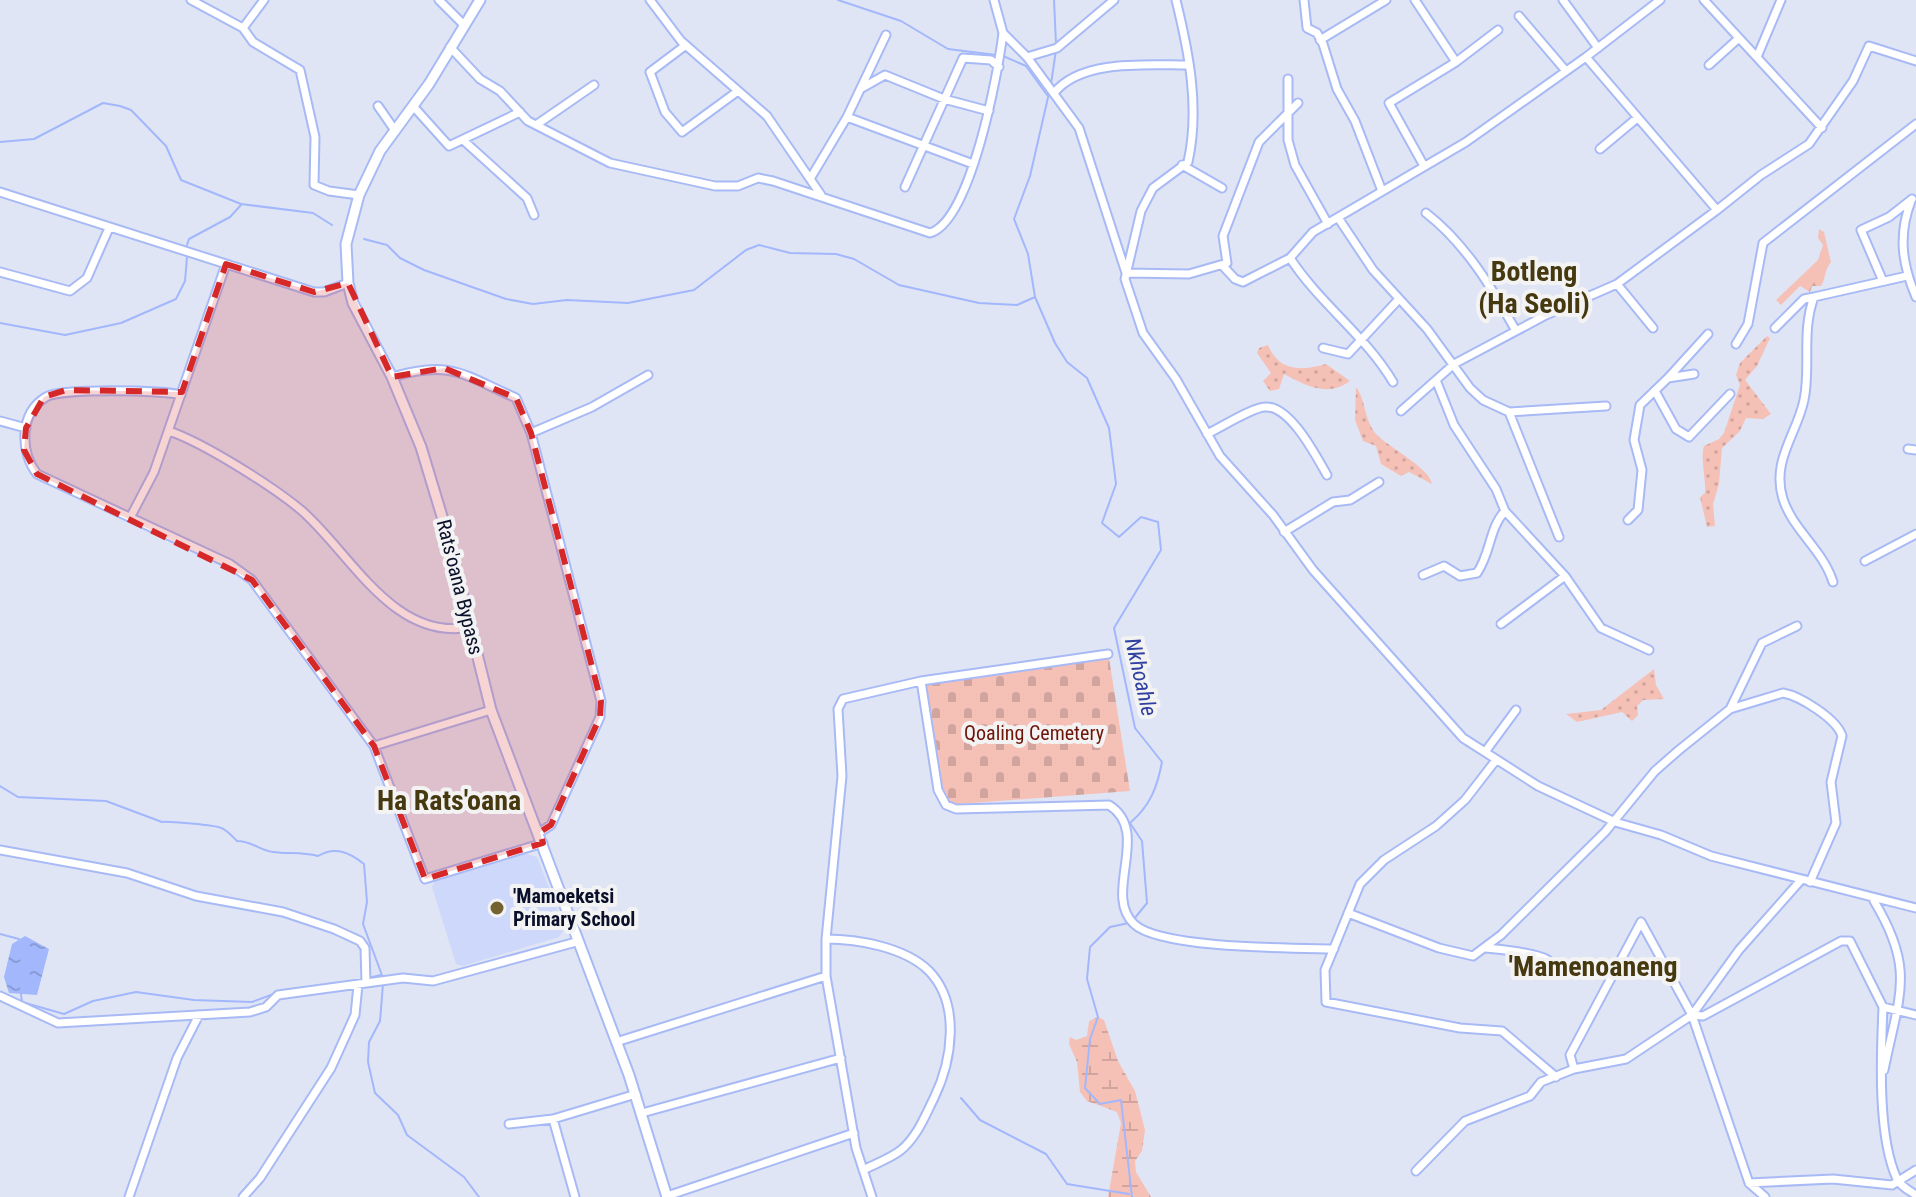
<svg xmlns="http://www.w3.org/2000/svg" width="1916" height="1197" font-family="'Roboto Condensed',sans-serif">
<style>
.built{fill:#cdd8fa}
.grass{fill:url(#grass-dots)}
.forest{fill:url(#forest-firs)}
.wetland{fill:url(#wetland-marsh)}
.cemetery{fill:url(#cemetery-stones)}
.water{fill:url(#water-ripples)}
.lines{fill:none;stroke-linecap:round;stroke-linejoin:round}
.stream{stroke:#a2b7fc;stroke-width:2}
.minor-casing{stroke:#a8baf5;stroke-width:11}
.tertiary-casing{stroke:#a8baf5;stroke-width:13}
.minor{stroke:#fff;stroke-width:7}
.tertiary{stroke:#fff;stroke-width:9}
.marked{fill:#d62828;fill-opacity:0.2;stroke:#d62828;stroke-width:6;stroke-dasharray:16 10;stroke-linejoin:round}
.poi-dot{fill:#746331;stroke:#f3f3f3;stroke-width:3}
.labels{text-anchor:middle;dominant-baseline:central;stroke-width:8;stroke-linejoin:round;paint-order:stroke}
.street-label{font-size:20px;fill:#0a102a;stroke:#f3f3f3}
.park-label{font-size:20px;fill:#6e1408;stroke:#f3f3f3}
.poi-label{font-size:20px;font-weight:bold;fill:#0a102a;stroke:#f3f3f3;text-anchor:start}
.water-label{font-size:22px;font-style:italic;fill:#3040a1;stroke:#f3f3f3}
.district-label{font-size:28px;font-weight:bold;fill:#463910;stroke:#f3f3f3}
</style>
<defs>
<pattern id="grass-dots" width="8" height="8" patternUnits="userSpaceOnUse" patternTransform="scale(2)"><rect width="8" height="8" fill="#f5c1b7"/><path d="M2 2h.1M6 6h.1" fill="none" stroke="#d1a59e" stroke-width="1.8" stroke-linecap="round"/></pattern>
<pattern id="forest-firs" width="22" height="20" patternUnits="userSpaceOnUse" patternTransform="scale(2)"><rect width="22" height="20" fill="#f5c1b7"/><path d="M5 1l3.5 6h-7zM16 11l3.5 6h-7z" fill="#d1a59e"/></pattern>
<pattern id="wetland-marsh" width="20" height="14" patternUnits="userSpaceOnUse" patternTransform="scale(2)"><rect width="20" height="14" fill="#f5c1b7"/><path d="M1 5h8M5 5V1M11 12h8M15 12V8" fill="none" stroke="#d1a59e"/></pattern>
<pattern id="cemetery-stones" width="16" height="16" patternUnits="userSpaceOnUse" patternTransform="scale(2)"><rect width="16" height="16" fill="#f5c1b7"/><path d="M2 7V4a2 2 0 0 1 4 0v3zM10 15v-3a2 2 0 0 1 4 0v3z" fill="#d1a59e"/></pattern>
<pattern id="water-ripples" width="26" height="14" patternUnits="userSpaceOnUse" patternTransform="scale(2)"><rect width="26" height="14" fill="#a2b7fc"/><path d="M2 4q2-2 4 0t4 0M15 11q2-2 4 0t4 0" fill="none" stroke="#8a9cd8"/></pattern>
</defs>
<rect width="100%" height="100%" fill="#e0e5f5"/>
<path class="built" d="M526 854 537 857 565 928 559 937 463 966 456 964 432 887 435 881Z"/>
<path class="grass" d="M1767 336 1770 338 1757 366 1745 380 1771 414 1763 419 1746 418 1740 431 1722 448 1719 484 1713 504 1715 526 1707 527 1700 497 1705 493C1706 478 1700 457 1704 446L1719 439 1724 433 1740 385 1736 375 1740 363Z
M1268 345C1279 372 1301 371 1326 364L1350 381C1327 398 1305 385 1284 374L1279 389 1270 391 1263 381 1271 373 1257 353 1259 348Z
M1356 387C1366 400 1364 420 1376 434 1388 447 1430 468 1432 484L1409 472 1401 476 1381 464 1376 446 1363 441 1355 420Z
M1654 669 1656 685 1664 699 1643 700 1637 706 1638 715 1632 721 1622 712 1577 722 1566 714 1601 710Z"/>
<path class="forest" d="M1819 229 1824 232 1831 262C1824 271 1826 278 1821 286H1812L1810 292 1800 286 1781 305 1776 300 1818 260 1823 245 1818 238Z"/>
<path class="wetland" d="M1098 1017 1104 1020 1118 1061 1135 1091 1145 1130 1142 1151 1135 1161 1136 1172 1151 1197H1108L1121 1123 1117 1112 1087 1101 1080 1092 1077 1062 1069 1044 1070 1037 1076 1040 1087 1036 1089 1021Z"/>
<path class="cemetery" d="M1109 658 1130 791 946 805 938 790 921 681Z"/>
<path class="water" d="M25 936 49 949 37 995 9 993 4 977 12 944Z"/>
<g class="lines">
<path class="stream" d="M838 0 901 21 948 49 996 55
M1054 0 1056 44
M1003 56 1026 66 1047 95
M1051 84 1056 50
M1049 93 1030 176 1014 219 1028 254 1035 297 1055 343 1067 362 1087 378 1109 428 1116 484 1102 523 1119 537 1141 517 1158 522 1161 550 1114 628 1135 728 1162 762C1157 788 1150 806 1130 823L1142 841 1147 903 1134 919
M0 142 34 139 103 103 120 106 131 110 166 146 181 180 241 204 313 213 332 225
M364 239 387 245 400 258 424 270 506 299 533 304 567 300 628 303 694 290 746 250 759 245 790 253 836 254 854 259 899 285 979 303 1017 305 1035 297
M187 245 189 239 230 217 241 205
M0 323 65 335 121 323 176 299 185 281 187 257
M0 786 18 797 106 801 162 822C166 821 216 825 221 828 226 829 233 837 237 841 252 841 259 850 273 852 288 854 302 852 318 856 335 846 349 852 364 864L367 902 363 924 383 978
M1129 923 1110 927 1090 947 1087 979 1098 1017 1090 1039 1085 1088 1100 1104 1121 1100 1132 1197
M0 934 19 939
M368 978 381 975
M383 984 380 1021 369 1042 368 1062 375 1093 398 1115 407 1135 464 1177 479 1197
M21 994 22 1002 64 1014 93 1001 136 992 194 1000 252 1002 284 990 331 984
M961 1098 980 1120 1046 1154 1067 1184 1129 1194"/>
<defs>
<path id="minor" d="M191 0 243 28 253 42 300 70 315 137 314 185 329 191 359 195
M439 0 464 25
M650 0 681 41 767 116 821 195
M994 0 1003 33 1027 57 1079 128 1126 273 1189 274 1227 263 1223 236 1259 142 1298 103
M1176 0C1189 53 1200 108 1188 162L1153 188 1141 211 1125 279 1143 333 1176 379 1220 456 1273 515 1313 570 1463 738 1538 786 1615 822 1661 835 1711 856 1916 908
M1304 0 1307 28 1317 33 1323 44 1337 89 1355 121 1382 191
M1415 0 1456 62 1389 103 1424 166
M1563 0 1598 48
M1660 0 1586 57 1717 210 1761 175 1809 144 1853 81 1869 46 1916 61
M1704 0 1822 128
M1519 16 1566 71
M243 28 264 0
M1320 40 1386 0
M686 45 650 72 665 112 682 132 738 91
M450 47 480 79 500 91 528 121 610 163 715 186H738L758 178 773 181 930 233C971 221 998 73 1003 33
M1027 57 1057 48 1114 0
M1757 57 1781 0
M1456 62 1498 30
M1709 65 1739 38
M1288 79V140L1295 165 1328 224
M862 88 885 75 944 99 989 111
M1054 93C1081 59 1147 65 1188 65
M378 106 394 129
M413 106 449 146 520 112
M847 117 886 35
M536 125 594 85
M463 140 527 198 534 215
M1600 149 1636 119
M1182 165 1222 188
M810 179 847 117 973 164
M905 187 963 58 991 60 999 67
M0 192 314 292H324L348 283
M1911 201C1898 235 1902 264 1916 297
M1426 213C1466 244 1492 288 1516 331
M1339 219 1373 270 1427 329 1470 388 1483 400 1509 412 1559 537
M1222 265 1235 279 1243 282 1290 258
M0 272 70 291 87 278 109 228
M1882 279 1861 230 1889 217 1912 199
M1617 284 1653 328
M1775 328 1804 299 1814 297
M1736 344 1748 324 1763 243 1916 124
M1323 348 1348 354 1399 299
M392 377C451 360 462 374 516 398L531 433 601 701 600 717 551 825 540 832
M1668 378 1708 334
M1436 380 1454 425 1496 489 1505 511 1565 576 1601 628 1649 650
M1393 382C1365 335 1320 304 1290 258L1313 232 1466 142 1586 57
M1655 391 1676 429 1689 437 1730 394
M181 395C165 390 59 388 46 397 19 413 20 452 37 474L230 564 252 580 374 746 425 879 543 843
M1401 411 1454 364 1546 315 1617 284 1717 210
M1509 412 1606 406
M0 421 26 428
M169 431C204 443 272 486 301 510 350 552 393 642 470 627
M531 433 592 407 648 375
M1207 434C1220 428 1253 407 1265 407 1290 405 1316 456 1327 475
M1908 449 1916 450
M131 516 154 472 226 264
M1628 520 1638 510 1642 470 1634 440 1640 405 1668 378 1694 374
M1284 532 1333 502 1350 500 1379 482
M1865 561 1916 534
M1423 575 1444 566 1460 576 1477 573C1491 553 1489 528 1505 511
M1833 582C1823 550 1793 530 1783 499 1771 461 1797 434 1804 400 1811 368 1801 332 1814 297L1907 276
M1501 624 1565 576
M921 681 938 790 946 805 956 809 1109 805C1152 832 1102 894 1134 924 1160 949 1295 948 1334 949
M1731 707 1762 643 1797 626
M374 746 491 710
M1485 752 1516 710
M1496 760 1465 800 1436 826 1384 860 1360 884 1325 970 1326 1002 1460 1028 1502 1031 1556 1077
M0 850 127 873 196 896 283 912 334 929 360 941 365 948 366 983
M1874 901C1916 970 1899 995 1884 1070
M1348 913 1439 948 1473 956 1501 935 1605 832 1655 771 1679 750 1730 709 1783 693C1800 696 1837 719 1842 736L1831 782 1836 823 1810 882
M1641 922 1692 1015 1749 1183 1765 1197
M826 939C857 939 905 947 929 971 961 1004 952 1061 934 1098 925 1116 917 1137 901 1150 891 1158 875 1164 863 1170
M1485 948C1500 949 1536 953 1548 960
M0 996 58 1023 250 1012 266 1007 278 995 403 978 433 981 576 942
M1883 1007C1881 1054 1877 1136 1897 1179 1900 1186 1910 1191 1916 1195
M1692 1015 1703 1016 1841 941H1850L1883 1007 1916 1015
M616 1042 826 976
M1574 1069 1570 1055 1641 922
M642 1113 841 1058
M553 1119 575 1197
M509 1124 553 1119 636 1094
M1416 1171 1465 1121 1530 1096 1541 1082 1574 1069 1626 1059 1692 1015 1739 950 1801 880
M1749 1183 1833 1179 1892 1185 1916 1170
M667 1196 854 1133
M129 1197 177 1058 199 1015
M243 1197 260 1178 331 1068 355 1015 358 985
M872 1197 856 1148 826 976V939L842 776 838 709 843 699 921 681 1108 654"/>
<path id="tertiary" d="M480 0 429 84 380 151 359 195 346 244 348 283 353 303 392 377 421 447 447 533 491 710 629 1075 667 1197"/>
</defs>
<use href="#minor" class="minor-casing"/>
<use href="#tertiary" class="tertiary-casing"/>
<use href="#minor" class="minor"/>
<use href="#tertiary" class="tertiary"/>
</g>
<path class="marked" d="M226 264 314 292 348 283 392 377 444 368 516 398 531 433 601 701 600 717 551 825 540 832 543 843 425 879 374 746 252 580 37 474 24 450 26 428 44 397 66 390 182 392Z"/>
<circle class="poi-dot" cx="497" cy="908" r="8"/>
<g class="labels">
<g class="street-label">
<text transform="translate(460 587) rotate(76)">Rats'oana Bypass</text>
</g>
<g class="park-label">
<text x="1034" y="733">Qoaling Cemetery</text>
</g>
<g class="poi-label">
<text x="513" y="896">'Mamoeketsi<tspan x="513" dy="23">Primary School</tspan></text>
</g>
<g class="water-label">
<text transform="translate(1141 677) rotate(77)">Nkhoahle</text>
</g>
<g class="district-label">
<text x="1534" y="271">Botleng<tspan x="1534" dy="32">(Ha Seoli)</tspan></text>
<text x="449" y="800">Ha Rats'oana</text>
<text x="1593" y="966">'Mamenoaneng</text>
</g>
</g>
</svg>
